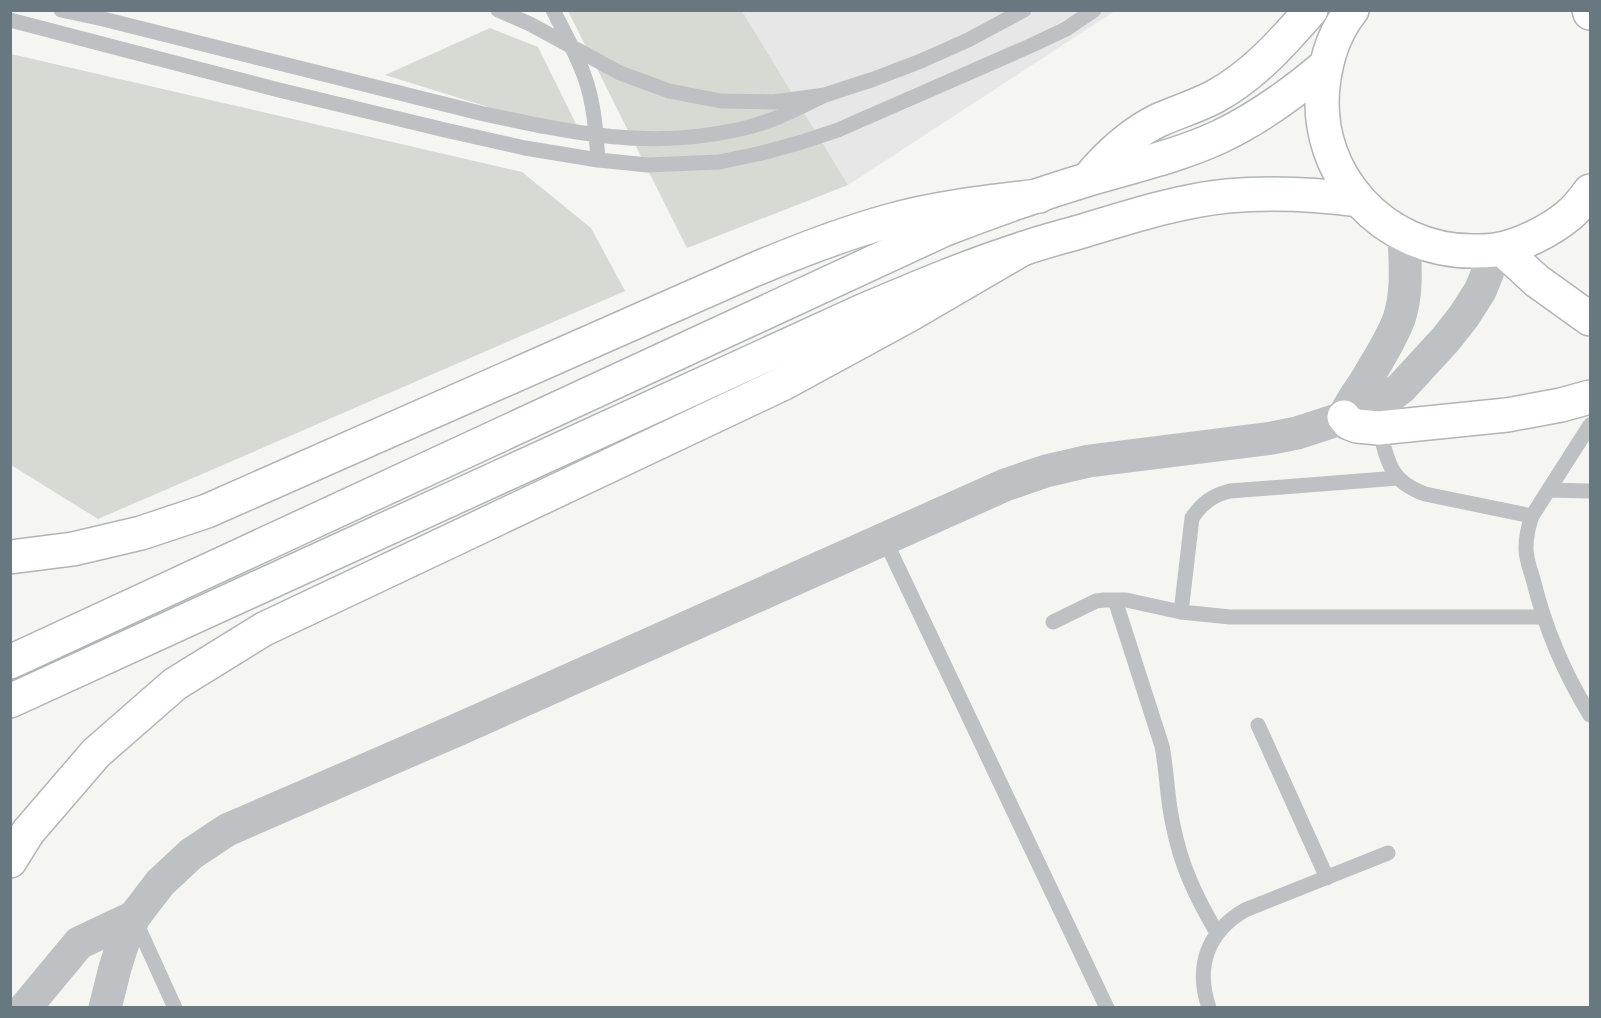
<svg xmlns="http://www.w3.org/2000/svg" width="1601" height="1018" font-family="'Source Sans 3',sans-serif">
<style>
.built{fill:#e6e7e6}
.green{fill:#d6dad2}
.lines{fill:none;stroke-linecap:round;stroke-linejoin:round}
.secondary-casing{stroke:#afb5b8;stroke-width:36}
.motorway-casing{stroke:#b0b5b7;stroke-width:36}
.service{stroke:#bdc1c4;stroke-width:15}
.tertiary{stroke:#bdc1c4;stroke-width:33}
.secondary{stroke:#fff;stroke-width:33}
.motorway{stroke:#fff;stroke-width:33}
</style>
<rect width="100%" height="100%" fill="#f5f5f2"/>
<path class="built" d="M742 11H1115L848 185Z"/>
<path class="green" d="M568 11H742L848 185 687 248Z
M490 28 538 47 582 136 385 75Z
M11 54 522 172 591 228 625 291 98 519 11 465Z"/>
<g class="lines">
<defs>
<path id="secondary" d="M1352 10C1334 32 1326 59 1323 86 1313 175 1384 251 1472 251 1480 251 1488 251 1495 250 1520 246 1550 231 1569 215 1577 209 1584 199 1590 191
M1589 10 1590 13
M1088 179C1108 155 1130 134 1159 120 1177 112 1197 106 1214 97 1253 76 1282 43 1311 10
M1502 249 1537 281 1590 319
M1344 417 1349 423 1357 426 1379 428 1507 415 1561 405 1590 397
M10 662 943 230C991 211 1040 194 1089 179 1133 166 1178 156 1219 137 1259 118 1292 94 1325 66
M10 701 860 312C914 289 968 266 1025 248 1045 241 1066 236 1086 230 1132 216 1179 201 1227 196 1271 192 1314 194 1358 200"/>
<path id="motorway" d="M10 557 73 549 141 533 207 511 751 271C796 252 842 234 889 221 938 207 989 202 1039 196
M10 861 28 832 96 753 175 684 264 629 784 383 909 315 1024 248"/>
</defs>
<use href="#secondary" class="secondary-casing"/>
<use href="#motorway" class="motorway-casing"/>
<path class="service" d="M61 10 103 19 480 113C568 132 646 150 736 130 768 124 797 109 825 95
M498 10 530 24 620 73 669 91 721 101 773 102 825 95 874 79 921 61 968 40 1024 10
M553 10C564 32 576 53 584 75 594 102 596 131 598 160
M10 20 279 90 445 130 525 148 598 160 648 165 719 162 762 153 802 142 838 130 1030 46 1066 29 1094 10
M1590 425 1532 516C1528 527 1526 537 1526 548 1526 559 1530 569 1533 579 1545 628 1564 673 1590 715
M1379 428C1388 462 1389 481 1425 494L1532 516
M1549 490 1590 491
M884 538 1107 1008
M1115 600 1162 746C1167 772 1167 799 1173 825 1181 866 1196 897 1217 933
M1181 612 1192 518C1202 503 1213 495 1230 491L1398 478
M1053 622 1096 601 1105 600H1126L1181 612 1230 617H1543
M1258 725 1327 878
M135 920 175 1008
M1209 1008C1195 967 1207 932 1245 910L1388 853"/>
<path class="tertiary" d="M1344 417C1350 402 1360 391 1368 377 1379 358 1391 340 1399 319 1408 292 1405 263 1404 235
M25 1008 79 943 134 917
M105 1008 115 968 124 940 134 917 160 883 191 854 227 830 457 730 1005 485 1046 471 1089 461 1272 438 1297 433 1374 408 1401 388 1446 339 1464 316 1480 291 1487 274 1493 251"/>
<use href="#secondary" class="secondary"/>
<use href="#motorway" class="motorway"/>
</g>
<rect width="1601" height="1018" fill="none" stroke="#677880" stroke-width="24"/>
</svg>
